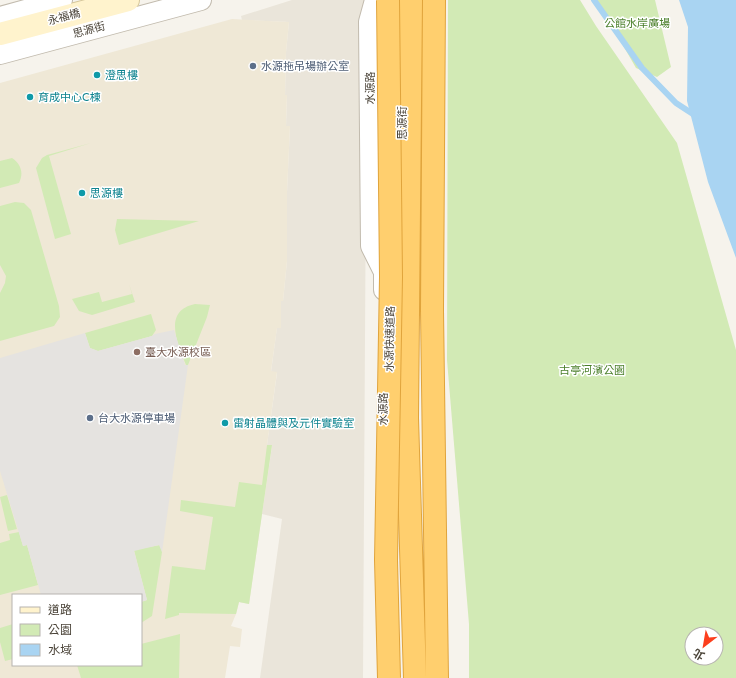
<svg xmlns="http://www.w3.org/2000/svg" width="736" height="678" font-family="'Varela Round','Noto Sans TC',sans-serif">
<style>
.residential{fill:#eae5da}
.education{fill:#efe8d6;fill-rule:evenodd}
.green{fill:#d2eab5;fill-rule:evenodd}
.parking{fill:#e5e3e0}
.water{fill:#a9d4f2}
.lines{fill:none;stroke-linecap:round;stroke-linejoin:round}
.stream{stroke:#a9d4f2;stroke-width:6}
.street-casing{stroke:#c2bbae;stroke-width:22}
.secondary-casing{stroke:#d6c79b;stroke-width:24}
.highway-casing{stroke:#e0a43c;stroke-width:24}
.street{stroke:#fff;stroke-width:20}
.secondary{stroke:#fff3cd;stroke-width:22}
.highway{stroke:#ffcf6e;stroke-width:22}
.highway-bridge-casing{stroke:#e0a43c;stroke-width:24;stroke-linecap:butt}
.highway-bridge{stroke:#ffcf6e;stroke-width:22}
.service-dot{fill:#5c6f8a;stroke:#fff;stroke-width:1.5}
.culture-dot{fill:#0f9aa8;stroke:#fff;stroke-width:1.5}
.education-dot{fill:#8d6e63;stroke:#fff;stroke-width:1.5}
.labels{text-anchor:middle;dominant-baseline:central;stroke-width:3;stroke-linejoin:round;paint-order:stroke}
.street-label{font-size:11px;fill:#4b4439;stroke:#fff}
.park-label{font-size:11px;fill:#4a7f2a;stroke:#fff}
.service-label{font-size:11px;fill:#4e5e75;stroke:#fff;text-anchor:start}
.culture-label{font-size:11px;fill:#0d838f;stroke:#fff;text-anchor:start}
.education-label{font-size:11px;fill:#785e54;stroke:#fff;text-anchor:start}
</style>
<rect width="100%" height="100%" fill="#f6f3ec"/>
<path class="residential" d="M292 0H367L363 678H260L282 519 262 514 272 446 267 445 277 373 271 372 277 327 281 328V301H283L287 261V192L290 126H286L287 96H285L286 52 289 22 242 20 241 16Z"/>
<path class="education" d="M232 19 289 22 286 52 285 95H287L286 126H290L287 192V261L283 301H281V328H277L271 371 277 372 267 445H272L249 604 239 602 236 614 231 626 242 629 240 647 230 646 225 678H0V83ZM13 595H141V665H13Z"/>
<path class="green" d="M448 0H580L596 26 677 143 736 350V678H469V624L447 360ZM692 634H716V658H692Z
M597 0H655L671 67 657 77 636 68Z
M91 143 49 156 71 234 55 239 36 168 42 158 47 155Z
M12 158C21 164 24 173 19 183L0 188V161Z
M15 202 24 203 31 210 59 306 60 317 54 326 0 341V293L5 283 6 276 0 265V206Z
M117 219 199 221 119 245 115 230Z
M129 284 135 302 92 315 79 311 72 299 99 292 102 302 132 294Z
M195 304 210 305 207 317 188 365H186C178 344 162 311 195 304Z
M151 314 156 330 152 336 98 351 90 348 85 333Z
M267 445H272L249 604 239 602 236 614 179 613V615L165 619 172 566 205 570 213 517 180 511 181 500 235 507 239 482 262 485Z
M7 495 17 529 8 531 0 497Z
M19 532 23 546 27 545 38 585 0 595V543L10 540 9 534Z
M160 545 162 552 152 616 141 623V602L147 600 134 550Z
M13 624V659L5 661 0 642V628Z
M180 634 179 678H81L77 665H141V644Z"/>
<path class="parking" d="M174 330 185 365H188L162 552 159 545 134 551 147 600 141 602V595H41L27 545 23 546 0 471V358L85 333 90 348 98 351 152 336 155 334Z"/>
<path class="water" d="M679 0H736V258L708 182 687 101 688 27Z"/>
<g class="lines">
<path class="stream" d="M594 0 642 68 676 103 696 116"/>
<defs>
<path id="street" d="M375 0 369 22 371 246 384 272V290
M0 17 62 0
M0 54 201 0"/>
<path id="secondary" d="M0 34 128 0"/>
<path id="highway" d="M411 0 407 418 415 678
M434 0 432 310 437 678"/>
</defs>
<use href="#street" class="street-casing"/>
<use href="#secondary" class="secondary-casing"/>
<use href="#highway" class="highway-casing"/>
<use href="#street" class="street"/>
<use href="#secondary" class="secondary"/>
<use href="#highway" class="highway"/>
<defs>
<path id="highway-bridge" d="M388 0 391 277 386 560 389 678"/>
</defs>
<use href="#highway-bridge" class="highway-bridge-casing"/>
<use href="#highway-bridge" class="highway-bridge"/>
</g>
<g class="service-dot">
<circle cx="253" cy="66" r="4"/>
<circle cx="90" cy="418" r="4"/>
</g>
<g class="culture-dot">
<circle cx="97" cy="75" r="4"/>
<circle cx="30" cy="97" r="4"/>
<circle cx="82" cy="193" r="4"/>
<circle cx="225" cy="423" r="4"/>
</g>
<circle class="education-dot" cx="137" cy="352" r="4"/>
<g class="labels">
<g class="street-label">
<text transform="translate(64 17) rotate(-15)">永福橋</text>
<text transform="translate(89 30) rotate(-15)">思源街</text>
<text transform="translate(370 88) rotate(-90)">水源路</text>
<text transform="translate(402 123) rotate(-90)">思源街</text>
<text transform="translate(390 339) rotate(-89)">水源快速道路</text>
<text transform="translate(383 409) rotate(-90)">水源路</text>
</g>
<g class="park-label">
<text x="637" y="23">公館水岸廣場</text>
<text x="592" y="370">古亭河濱公園</text>
</g>
<g class="service-label">
<text x="261" y="66">水源拖吊場辦公室</text>
<text x="98" y="418">台大水源停車場</text>
</g>
<g class="culture-label">
<text x="105" y="75">澄思樓</text>
<text x="38" y="97">育成中心C棟</text>
<text x="90" y="193">思源樓</text>
<text x="233" y="423">雷射晶體與及元件實驗室</text>
</g>
<g class="education-label">
<text x="145" y="352">臺大水源校區</text>
</g>
</g>
<rect x="12" y="594" width="130" height="72" fill="#ffffff" stroke="#b7b4b0"/>
<rect x="20" y="607" width="20" height="6" fill="#fff3cd" stroke="#b7b4b0"/>
<text x="48" y="614" font-size="12" fill="#4b4439">道路</text>
<rect x="20" y="624" width="20" height="12" fill="#d2eab5" stroke="#b7b4b0"/>
<text x="48" y="634" font-size="12" fill="#4b4439">公園</text>
<rect x="20" y="644" width="20" height="12" fill="#a9d4f2" stroke="#b7b4b0"/>
<text x="48" y="654" font-size="12" fill="#4b4439">水域</text>
<g transform="translate(704 646) rotate(211)"><circle r="19" fill="#ffffff" stroke="#b7b4b0"/>
<path d="M0-3L7 15L0 10L-7 15Z" fill="#fc3f1d"/>
<text y="-6" font-size="11" font-weight="bold" text-anchor="middle" fill="#4b4439">北</text>
</g>
</svg>
